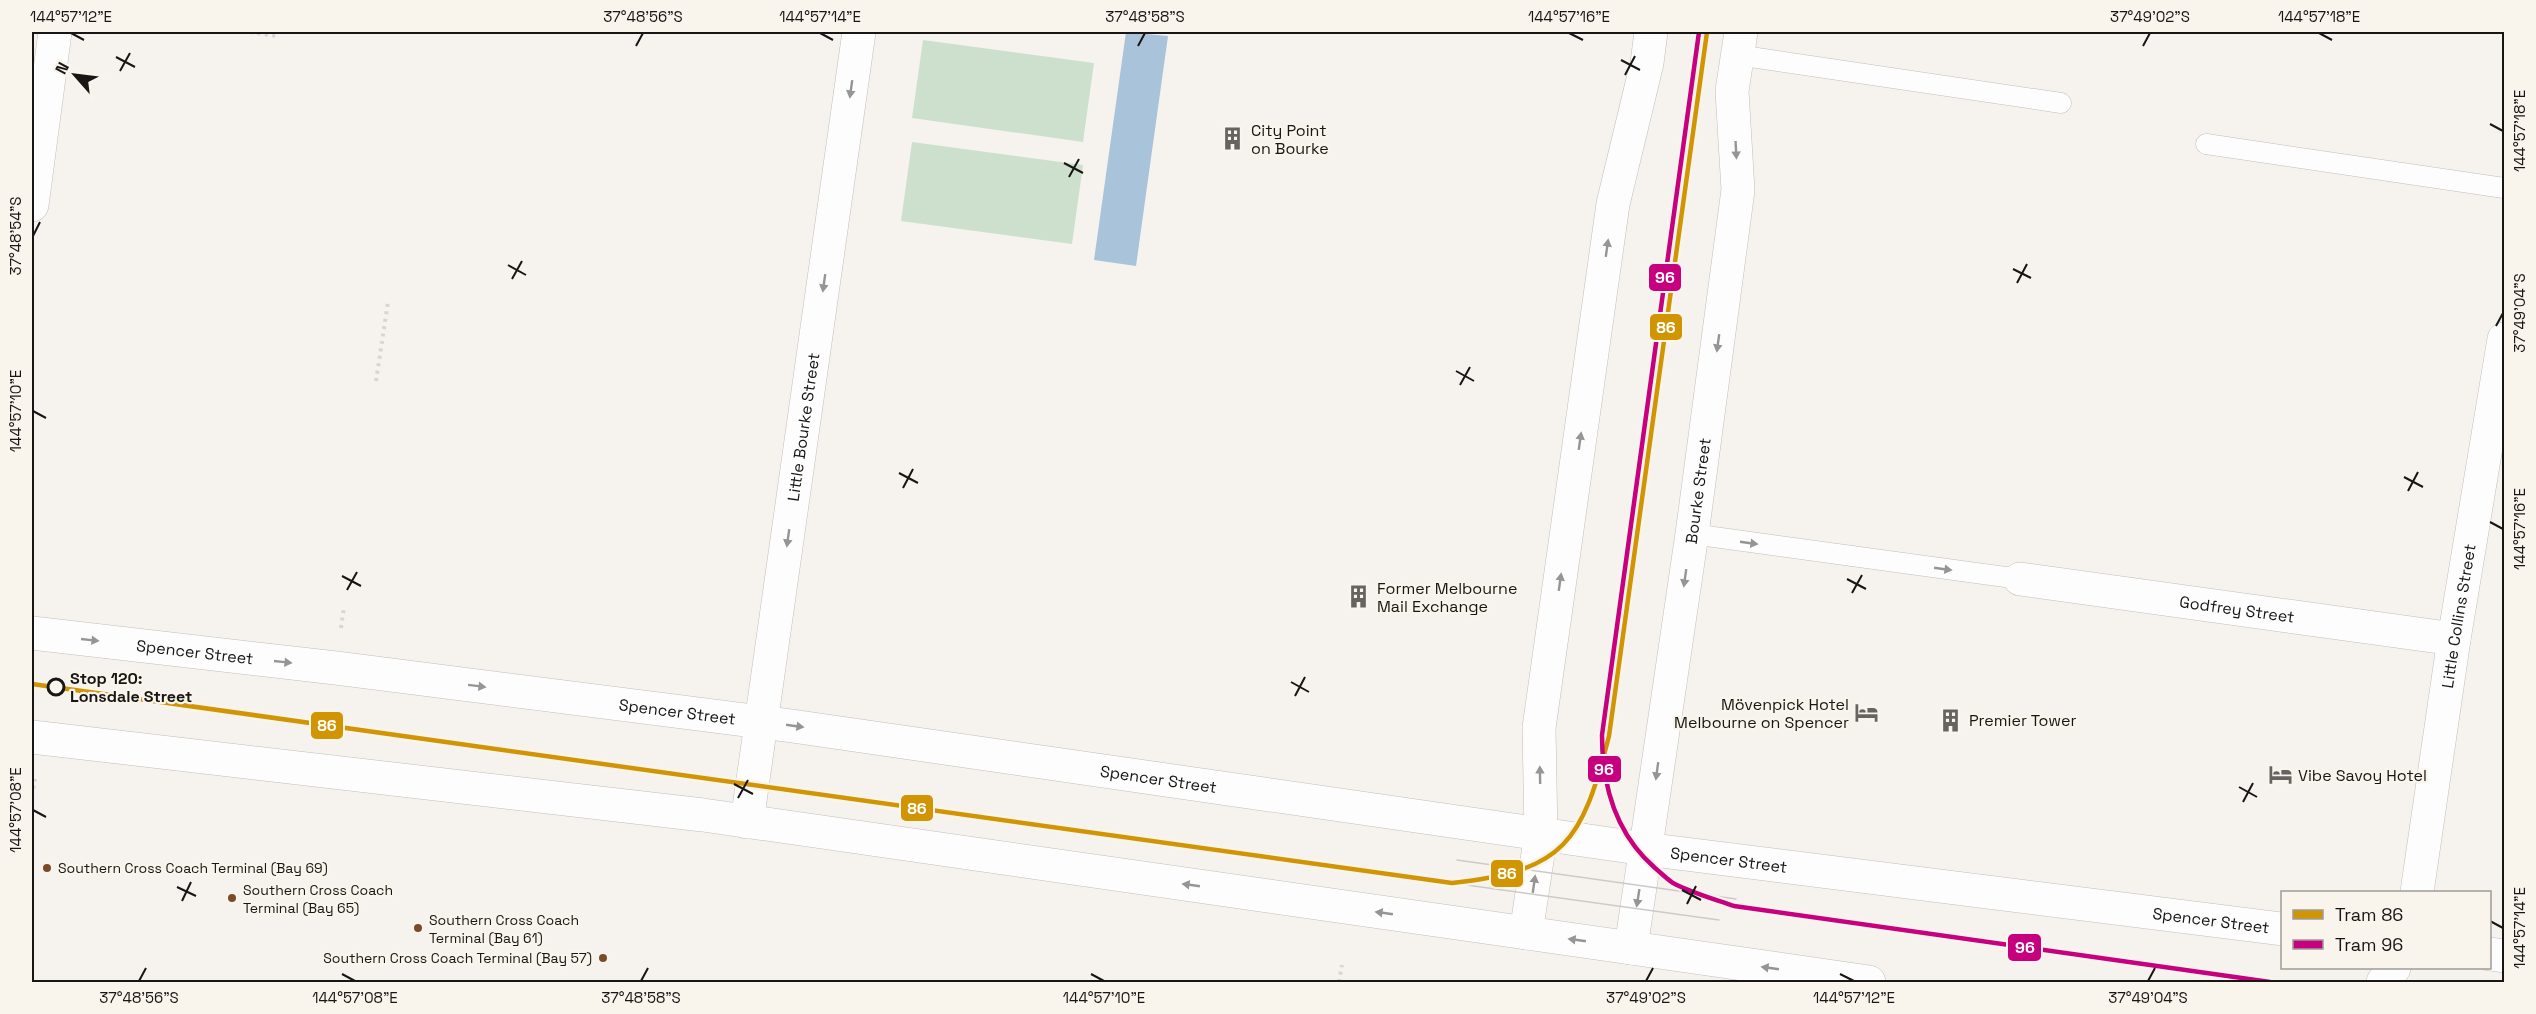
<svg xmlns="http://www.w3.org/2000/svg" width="2536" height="1014" font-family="'Space Grotesk',sans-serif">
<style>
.green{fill:#cde0cd}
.water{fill:#a9c3da}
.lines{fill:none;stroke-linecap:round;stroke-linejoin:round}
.lane-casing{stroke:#c0bebb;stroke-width:21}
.street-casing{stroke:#c0bebb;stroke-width:34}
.secondary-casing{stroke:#c0bebb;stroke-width:34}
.path{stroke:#d7d6d5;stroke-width:4;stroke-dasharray:3 4.5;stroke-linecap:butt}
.lane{stroke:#fefdfd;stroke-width:20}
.street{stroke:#fefdfd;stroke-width:33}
.secondary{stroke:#fefdfd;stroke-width:33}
.tram{stroke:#cccac9;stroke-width:1.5}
.tram-1-casing{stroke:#f9f4ec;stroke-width:9}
.tram-2-casing{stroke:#f9f4ec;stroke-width:9}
.tram-1{stroke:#d19504;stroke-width:4.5}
.tram-2{stroke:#c6007e;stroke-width:4.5}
.oneway{fill:#969594}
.ticks{fill:none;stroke:#181614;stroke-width:2}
.stop-dot{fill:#f9f4ec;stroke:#181614;stroke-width:3}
.bus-dot{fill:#7a4b2a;stroke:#f9f4ec;stroke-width:2}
.labels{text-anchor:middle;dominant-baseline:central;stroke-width:4.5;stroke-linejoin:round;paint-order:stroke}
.bus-label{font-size:14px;fill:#181614;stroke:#f9f4ec;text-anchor:start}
.poi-label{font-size:16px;fill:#181614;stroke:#f9f4ec;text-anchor:start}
.street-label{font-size:16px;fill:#181614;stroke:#f9f4ec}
.stop-label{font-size:16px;font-weight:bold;fill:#181614;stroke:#f9f4ec;text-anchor:start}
.line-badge{stroke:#f9f4ec;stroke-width:2}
.badge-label{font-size:16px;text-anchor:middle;font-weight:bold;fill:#fff}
.neatline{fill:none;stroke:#181614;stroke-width:2}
.ticks-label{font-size:15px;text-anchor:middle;fill:#181614}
</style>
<rect width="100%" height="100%" fill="#f6f3ef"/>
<path class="green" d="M923 40 1094 63 1083 142 912 118Z
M912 142 1083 165 1072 244 901 221Z"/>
<path class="water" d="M1126 32 1168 36 1136 266 1094 260Z"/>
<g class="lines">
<defs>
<path id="lane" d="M1737 55 2061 103
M2206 144 2504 188
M1692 534 2020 579"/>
<g id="street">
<path id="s1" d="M2020 579 2454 639"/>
<path id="s2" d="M747 822 859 32"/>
<path id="s3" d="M2417 892 2454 639 2504 339"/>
<path d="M2383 982 2394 968"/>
</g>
<g id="secondary">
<path d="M32 205 55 32"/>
<path id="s4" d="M32 633 336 668 792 726 1645 849 2282 929"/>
<path d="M32 737 703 815 1869 982"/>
<path d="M1526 933 1541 834 1539 728 1613 204 1647 63 1651 32"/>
<path id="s5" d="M1631 948 1692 534 1738 190 1732 91 1741 32"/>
<path d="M2490 954 2504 956"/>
</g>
</defs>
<use href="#lane" class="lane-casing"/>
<use href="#street" class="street-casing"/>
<use href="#secondary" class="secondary-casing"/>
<path class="path" d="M250 32 276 36
M376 381 388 302
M341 628 344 607
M32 796 35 779
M1339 982 1342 965"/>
<use href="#lane" class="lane"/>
<use href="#street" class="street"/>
<use href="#secondary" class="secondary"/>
<path class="tram" d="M1457 860 1736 899
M1452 883 1719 920"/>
<defs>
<path id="tram-1" d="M32 684 1452 883C1565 871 1582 842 1609 736L1707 32"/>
<path id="tram-2" d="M1699 32 1602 735C1602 786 1616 834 1655 868 1661 873 1667 879 1673 883 1692 893 1714 899 1734 906L2270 982"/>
</defs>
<use href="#tram-1" class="tram-1-casing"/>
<use href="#tram-2" class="tram-2-casing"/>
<use href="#tram-1" class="tram-1"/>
<use href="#tram-2" class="tram-2"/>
</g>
<defs><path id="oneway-solid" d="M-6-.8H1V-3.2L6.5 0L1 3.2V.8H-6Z" transform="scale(1.5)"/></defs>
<g class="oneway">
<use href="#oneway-solid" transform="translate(851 89) rotate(98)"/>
<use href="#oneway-solid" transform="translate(1736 150) rotate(87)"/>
<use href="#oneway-solid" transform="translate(1607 248) rotate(-82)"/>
<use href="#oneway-solid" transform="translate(824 283) rotate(98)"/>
<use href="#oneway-solid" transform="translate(1718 343) rotate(98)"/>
<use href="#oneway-solid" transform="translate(1580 441) rotate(-82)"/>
<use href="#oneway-solid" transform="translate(788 538) rotate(98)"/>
<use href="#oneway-solid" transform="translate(1749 543) rotate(8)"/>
<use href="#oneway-solid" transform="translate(1943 569) rotate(8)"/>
<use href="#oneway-solid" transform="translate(1685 578) rotate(98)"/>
<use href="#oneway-solid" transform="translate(1560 582) rotate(-82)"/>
<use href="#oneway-solid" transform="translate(90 640) rotate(6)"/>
<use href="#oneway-solid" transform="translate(283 662) rotate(6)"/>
<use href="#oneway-solid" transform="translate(477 686) rotate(7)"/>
<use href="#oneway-solid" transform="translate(795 726) rotate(8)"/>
<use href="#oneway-solid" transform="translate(1657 771) rotate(98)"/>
<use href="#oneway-solid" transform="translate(1540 775) rotate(-91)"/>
<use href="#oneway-solid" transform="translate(1534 884) rotate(-82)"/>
<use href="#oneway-solid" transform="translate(1191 885) rotate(-172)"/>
<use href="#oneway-solid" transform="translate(1638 898) rotate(99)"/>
<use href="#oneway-solid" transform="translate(1384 913) rotate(-172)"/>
<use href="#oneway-solid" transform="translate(1577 940) rotate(-172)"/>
<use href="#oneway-solid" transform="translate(1770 968) rotate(-172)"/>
</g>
<path class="ticks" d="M71 33 84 40M820 33 833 40M1569 33 1583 40M2319 33 2332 40M636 46 643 33M1138 46 1145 33M2143 46 2150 33M116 57 135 67M1621 60 1640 70M120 71 130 53M1625 75 1635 56M2490 124 2503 131M1064 163 1083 173M1069 177 1079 159M33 236 40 222M508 265 526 275M2013 269 2031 278M512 279 522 261M2017 283 2027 264M2496 326 2503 313M1456 371 1474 381M1460 385 1470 367M33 411 46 418M899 473 918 483M2404 477 2423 487M903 488 913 469M2408 491 2418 472M2490 522 2503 529M342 576 361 586M1847 579 1866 589M347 590 357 572M1852 593 1862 575M1291 682 1309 692M1295 696 1305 677M734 784 753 794M2239 787 2257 797M738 798 748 780M2243 802 2253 783M33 810 46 817M177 887 196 896M1682 890 1701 900M182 901 191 882M1687 904 1696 886M2490 921 2503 928M342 974 355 981M1091 974 1104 981M1840 974 1854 981M139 981 146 968M641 981 648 968M1646 981 1653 968M2148 981 2155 968"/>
<defs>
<symbol id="building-bare" viewBox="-9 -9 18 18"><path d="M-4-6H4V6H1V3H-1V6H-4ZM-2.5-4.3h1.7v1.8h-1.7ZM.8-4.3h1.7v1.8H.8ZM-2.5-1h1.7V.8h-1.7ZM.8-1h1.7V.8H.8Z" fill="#666361" stroke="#f9f4ec" stroke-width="2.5" paint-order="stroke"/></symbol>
<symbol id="hotel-bare" viewBox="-9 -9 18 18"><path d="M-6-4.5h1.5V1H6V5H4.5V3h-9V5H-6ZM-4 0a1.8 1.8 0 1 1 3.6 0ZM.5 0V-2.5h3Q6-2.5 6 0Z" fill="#666361" stroke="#f9f4ec" stroke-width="2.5" paint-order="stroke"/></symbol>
</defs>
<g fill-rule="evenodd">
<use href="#building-bare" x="1216" y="122" width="33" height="33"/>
<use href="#building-bare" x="1342" y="580" width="33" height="33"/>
<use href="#hotel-bare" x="1850" y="696" width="33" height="33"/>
<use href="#building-bare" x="1934" y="704" width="33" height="33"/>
<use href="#hotel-bare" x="2264" y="758" width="33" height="33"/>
</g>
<circle class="stop-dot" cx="56" cy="687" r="8"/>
<g class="bus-dot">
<circle cx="47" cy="868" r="5"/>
<circle cx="232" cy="898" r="5"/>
<circle cx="418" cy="928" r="5"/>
<circle cx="603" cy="958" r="5"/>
</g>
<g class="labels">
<g class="bus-label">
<text x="58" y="868">Southern Cross Coach Terminal (Bay 69)</text>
<text x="243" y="890">Southern Cross Coach<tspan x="243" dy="18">Terminal (Bay 65)</tspan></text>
<text x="429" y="920">Southern Cross Coach<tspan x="429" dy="18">Terminal (Bay 61)</tspan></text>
<text x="592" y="958" text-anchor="end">Southern Cross Coach Terminal (Bay 57)</text>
</g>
<g class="poi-label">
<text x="1251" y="130">City Point<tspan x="1251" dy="18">on Bourke</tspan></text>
<text x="1377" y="588">Former Melbourne<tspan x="1377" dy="18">Mail Exchange</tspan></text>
<text x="1849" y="704" text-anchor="end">Mövenpick Hotel<tspan x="1849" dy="18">Melbourne on Spencer</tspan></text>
<text x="1969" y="720">Premier Tower</text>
<text x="2298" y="775">Vibe Savoy Hotel</text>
</g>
<g class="street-label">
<text stroke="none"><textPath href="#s2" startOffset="399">Little Bourke Street</textPath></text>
<text stroke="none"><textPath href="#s5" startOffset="462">Bourke Street</textPath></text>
<text stroke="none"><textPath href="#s1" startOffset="219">Godfrey Street</textPath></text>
<text stroke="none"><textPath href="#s3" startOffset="279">Little Collins Street</textPath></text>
<text stroke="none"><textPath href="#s4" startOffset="164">Spencer Street</textPath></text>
<text stroke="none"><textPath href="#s4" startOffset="650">Spencer Street</textPath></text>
<text stroke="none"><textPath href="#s4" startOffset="1136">Spencer Street</textPath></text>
<text stroke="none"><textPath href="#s4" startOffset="1712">Spencer Street</textPath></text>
<text stroke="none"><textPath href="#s4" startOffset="2198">Spencer Street</textPath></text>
</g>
<g class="stop-label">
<text x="70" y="678">Stop 120:<tspan x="70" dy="18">Lonsdale Street</tspan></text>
</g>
</g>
<g class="line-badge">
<rect x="1648" y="263" width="34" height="29" rx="6" fill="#c6007e"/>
<rect x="1649" y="313" width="34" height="28" rx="6" fill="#d19504"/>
<rect x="310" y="711" width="34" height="29" rx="6" fill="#d19504"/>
<rect x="1587" y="755" width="35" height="28" rx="6" fill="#c6007e"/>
<rect x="900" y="794" width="34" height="28" rx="6" fill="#d19504"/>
<rect x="1490" y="859" width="34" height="29" rx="6" fill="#d19504"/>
<rect x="2007" y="933" width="35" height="29" rx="6" fill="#c6007e"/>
</g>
<g class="badge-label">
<text x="1665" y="283">96</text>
<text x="1666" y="333">86</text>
<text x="327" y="731">86</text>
<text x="1604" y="775">96</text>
<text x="917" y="814">86</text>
<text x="1507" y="879">86</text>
<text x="2025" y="953">96</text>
</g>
<rect width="2536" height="1014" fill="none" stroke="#f9f4ec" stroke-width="66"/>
<rect x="2281" y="891" width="210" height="78" fill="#f9f4ec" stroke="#9f9b96" stroke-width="1.5"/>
<rect x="2293" y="910" width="30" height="9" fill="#d19504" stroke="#9f9b96" stroke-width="1.5"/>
<text x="2335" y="921" font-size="18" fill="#181614">Tram 86</text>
<rect x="2293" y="940" width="30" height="9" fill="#c6007e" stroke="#9f9b96" stroke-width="1.5"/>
<text x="2335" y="951" font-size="18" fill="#181614">Tram 96</text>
<g transform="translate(75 75) rotate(298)" stroke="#f9f4ec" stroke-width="4.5" paint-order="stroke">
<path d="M0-4.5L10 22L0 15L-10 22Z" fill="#181614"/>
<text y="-9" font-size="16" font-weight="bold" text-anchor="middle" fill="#181614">N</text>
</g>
<rect x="33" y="33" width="2470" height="948" class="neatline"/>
<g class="ticks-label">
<text x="71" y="22">144°57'12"E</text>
<text x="643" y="22">37°48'56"S</text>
<text x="820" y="22">144°57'14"E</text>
<text x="1145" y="22">37°48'58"S</text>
<text x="1569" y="22">144°57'16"E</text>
<text x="2150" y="22">37°49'02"S</text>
<text x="2319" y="22">144°57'18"E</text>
<text transform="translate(2520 131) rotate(-90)" y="5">144°57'18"E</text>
<text transform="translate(16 236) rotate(-90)" y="5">37°48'54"S</text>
<text transform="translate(2520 313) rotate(-90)" y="5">37°49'04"S</text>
<text transform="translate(16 411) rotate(-90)" y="5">144°57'10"E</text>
<text transform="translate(2520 529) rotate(-90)" y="5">144°57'16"E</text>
<text transform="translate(16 810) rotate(-90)" y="5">144°57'08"E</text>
<text transform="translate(2520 928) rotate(-90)" y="5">144°57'14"E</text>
<text x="139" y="1003">37°48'56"S</text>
<text x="355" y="1003">144°57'08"E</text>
<text x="641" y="1003">37°48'58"S</text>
<text x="1104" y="1003">144°57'10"E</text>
<text x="1646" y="1003">37°49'02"S</text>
<text x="1854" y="1003">144°57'12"E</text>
<text x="2148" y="1003">37°49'04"S</text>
</g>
</svg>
